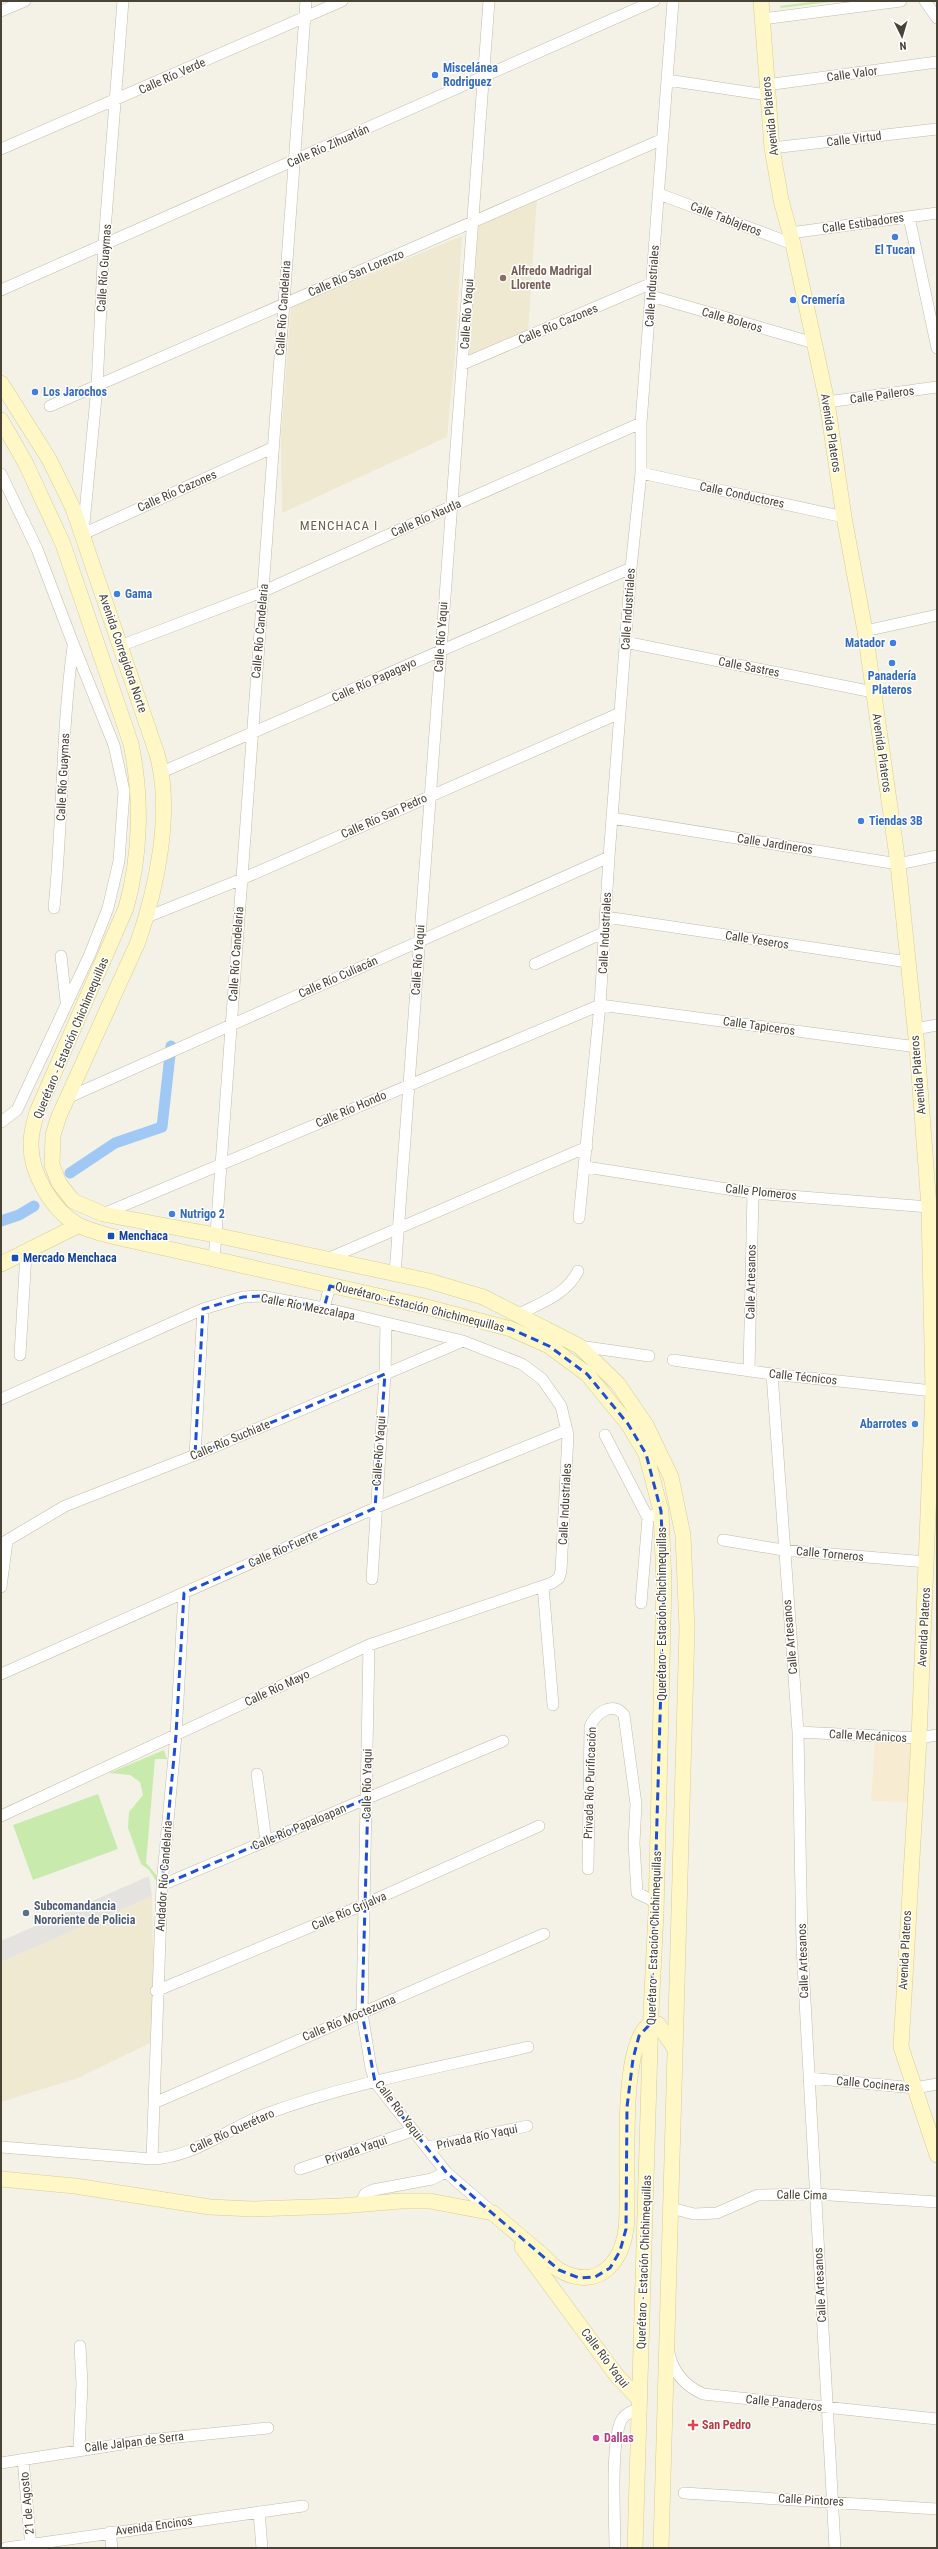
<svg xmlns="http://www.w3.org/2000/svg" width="938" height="2549" font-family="'Roboto Condensed',sans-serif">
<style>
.commercial{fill:#f7ebd1}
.education{fill:#eee9d0}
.green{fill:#c8ebad}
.parking{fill:#e5e3df}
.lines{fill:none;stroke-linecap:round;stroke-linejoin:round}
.canal{stroke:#a0c8f4;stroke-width:11}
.street-casing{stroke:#c0bba9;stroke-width:12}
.secondary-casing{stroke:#d7cd94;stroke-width:16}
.street{stroke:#fff;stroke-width:11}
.secondary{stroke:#fff8c6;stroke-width:15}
.marked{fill:none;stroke:#1d4ed8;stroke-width:3;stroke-dasharray:8 5;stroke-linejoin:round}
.shop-dot{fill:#3f7fe0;stroke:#fff;stroke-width:1.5}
.education-dot{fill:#8d6e63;stroke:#fff;stroke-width:1.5}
.transit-dot{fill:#1a4fb4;stroke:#fff;stroke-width:1.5}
.service-dot{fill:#5c6f8a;stroke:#fff;stroke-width:1.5}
.health-dot{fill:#e0444e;stroke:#fff;stroke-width:1.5}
.hotel-dot{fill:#d1479c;stroke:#fff;stroke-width:1.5}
.labels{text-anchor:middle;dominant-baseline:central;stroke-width:3;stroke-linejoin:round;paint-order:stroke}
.shop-label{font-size:12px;font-weight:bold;fill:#366cbe;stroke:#fff;text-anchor:start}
.street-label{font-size:12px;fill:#484335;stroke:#fff}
.education-label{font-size:12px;font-weight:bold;fill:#785e54;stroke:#fff;text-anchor:start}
.transit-label{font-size:12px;font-weight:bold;fill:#164399;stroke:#fff;text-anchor:start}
.service-label{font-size:12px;font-weight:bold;fill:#4e5e75;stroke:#fff;text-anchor:start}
.health-label{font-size:12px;font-weight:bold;fill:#be3a42;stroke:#fff;text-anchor:start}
.hotel-label{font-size:12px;font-weight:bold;fill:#b23c85;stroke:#fff;text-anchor:start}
.neighbourhood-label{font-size:13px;letter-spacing:1px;fill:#6b624c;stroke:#fff}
</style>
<rect width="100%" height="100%" fill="#f4f2e7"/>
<path class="commercial" d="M875 1741H900L914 1745 910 1802 871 1801Z"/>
<path class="education" d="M537 197 528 333 469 358 479 223Z
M462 236 454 367 447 437 282 513 281 437 291 307Z
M152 1896 154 1991 150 2043 78 2078 1 2102V1962Z"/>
<path class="green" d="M818 1H838L781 8 780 6Z
M164 1750 167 1759H155L146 1863 159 1878V1885L149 1870 141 1864 128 1828 129 1812 143 1795 140 1782 130 1775 109 1773Z
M98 1794 118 1849 33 1880 13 1825Z"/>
<path class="parking" d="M149 1876 152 1896 1 1962V1941Z"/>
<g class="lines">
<path class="canal" d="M70 1173 115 1143 162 1127 171 1046
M1 1221 19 1215 34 1206"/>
<defs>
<path id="street" d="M123 1 104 243 97 387 83 534 272 448
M925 1 937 18
M1 11 25 1
M762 19 901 1
M667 80 767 95
M766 85 937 62
M772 148 937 129
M1 149 342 1
M659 194 793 244
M909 217 937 348
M790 233 937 213
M1 290 654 1
M651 296 814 343
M463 364 652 283
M827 402 937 387
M50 406 663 139
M641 473 844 517
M1 474 37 549 74 646 114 745 124 791 119 861 108 908 90 954 17 1110 1 1122
M865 631 937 615
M625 642 873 692
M120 646 264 591 450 507 641 423
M162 772 631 568
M612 818 898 864 937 856
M54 908C63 821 61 733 73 647
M147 917 242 879 620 713
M606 917 908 962
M61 956 66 1001
M535 964 605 932
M600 1005 917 1047
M915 1029 937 1025
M67 1098 609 857
M586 1167 753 1193 929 1207 937 1205
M103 1214 600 1005
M579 1218 600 1005 609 857 631 568 641 473V423L673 1
M327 1259 587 1147
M214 1261 306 1
M395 1274 489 1
M324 1308 330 1286
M519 1314C541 1303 567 1294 578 1271
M579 1346 649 1356
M20 1355 26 1253
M673 1360 772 1374 933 1391
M749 1371 753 1193
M772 1374 798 1732 802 1946 835 2548
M1 1399 203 1309 243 1297 261 1296 324 1308 463 1341 522 1364 542 1379 561 1406 568 1435 561 1571 559 1578 552 1583 369 1645 1 1816
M605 1435 648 1518 661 1511
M195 1455 203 1309
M723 1540 783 1550 927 1562
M1 1544 65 1506 195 1455 463 1341
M372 1579 385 1374 386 1323
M543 1586 553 1705
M1 1587 7 1541
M641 1603 648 1518
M369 1645 362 2013 371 2068 375 2082 446 2172 492 2212
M1 1674 375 1508 567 1430
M798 1732 919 1738 937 1735
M257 1774 266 1841
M588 1869 590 1727C595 1714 612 1700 624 1715L636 1804 634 1843 637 1893 656 1902
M162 1885 503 1741
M156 1991 363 1905 539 1826
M809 2078 915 2088 937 2084
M154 2103 544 1934
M1 2147 152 2159C193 2158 228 2128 266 2114 350 2083 441 2067 528 2047
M428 2147 527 2126
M152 2159 162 1885 176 1735 184 1593
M300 2169 412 2131
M360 2204 365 2194 373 2190 432 2179 446 2172
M671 2208 694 2214 717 2213 758 2195 815 2194 937 2202
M669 2353C673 2373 686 2386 703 2394L937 2419
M79 2449 82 2384 80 2346
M23 2459 31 2548
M1 2463 148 2440 268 2428
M684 2493 937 2509
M259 2512 262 2548
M110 2532 112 2548
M6 2548 303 2506
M615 2548C615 2521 610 2439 622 2419 627 2412 633 2411 641 2409"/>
<path id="secondary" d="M761 1 772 148 781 200 793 244 827 402 844 517 865 631 898 864 917 1047 929 1207 933 1391 919 1738 901 2047 937 2155
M1 383 49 459 73 508 157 754C173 811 157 887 138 942L59 1116 53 1135 52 1165 59 1183 73 1201 103 1214 215 1235 429 1281 483 1297 579 1346 618 1384 646 1425 671 1477 683 1535 687 1629 661 2548
M1 420 26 464 63 544 131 744C142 797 141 855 126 908L37 1112C34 1122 31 1132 31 1143 30 1173 52 1210 78 1225 88 1230 100 1233 111 1236L423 1306 511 1329 549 1346 587 1374 628 1424 646 1454 661 1511 664 1583 656 1913 651 2013 635 2548
M1 1264 79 1225
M1 2179 75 2186 210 2207 253 2209 341 2206 401 2201H430L493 2213
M493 2213C508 2226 523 2239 539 2252 546 2258 552 2266 559 2270 596 2291 621 2265 626 2229 631 2187 616 2045 651 2023L658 2024 675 2049
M522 2247 617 2376 640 2400"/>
</defs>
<use href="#street" class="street-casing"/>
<use href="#secondary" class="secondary-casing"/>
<use href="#street" class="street"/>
<use href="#secondary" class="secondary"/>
</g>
<path class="marked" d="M330 1286 511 1329 549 1346 587 1374 628 1424 646 1454 661 1511 664 1583 651 2023 639 2036 633 2059 627 2107 626 2229 620 2251 610 2268 595 2277 579 2278 559 2270 478 2201 446 2172 375 2082 362 2013 368 1798 162 1885 176 1735 184 1593 375 1508 385 1374 195 1455 203 1309 243 1297 261 1296 324 1308Z"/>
<g class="shop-dot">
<circle cx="435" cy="75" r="4"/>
<circle cx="895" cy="237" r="4"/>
<circle cx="793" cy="300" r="4"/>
<circle cx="35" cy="392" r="4"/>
<circle cx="117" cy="594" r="4"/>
<circle cx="893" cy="643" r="4"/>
<circle cx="892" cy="663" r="4"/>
<circle cx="861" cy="821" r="4"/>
<circle cx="172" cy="1214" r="4"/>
<circle cx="915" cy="1424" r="4"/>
</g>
<circle class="education-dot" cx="503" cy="278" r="4"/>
<g class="transit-dot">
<rect x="107" y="1232" width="8" height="8" rx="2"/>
<rect x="11" y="1254" width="8" height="8" rx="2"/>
</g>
<circle class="service-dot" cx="26" cy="1913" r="4"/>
<path class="health-dot" d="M691 2419h4v4h4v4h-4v4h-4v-4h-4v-4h4z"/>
<circle class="hotel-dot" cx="596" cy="2438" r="4"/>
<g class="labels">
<g class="shop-label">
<text x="443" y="68">Miscelánea<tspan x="443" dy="14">Rodriguez</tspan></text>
<text x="895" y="250" text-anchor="middle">El Tucan</text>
<text x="801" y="300">Cremería</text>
<text x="43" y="392">Los Jarochos</text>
<text x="125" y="594">Gama</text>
<text x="885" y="643" text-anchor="end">Matador</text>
<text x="892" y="676" text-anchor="middle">Panadería<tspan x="892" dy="14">Plateros</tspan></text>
<text x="869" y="821">Tiendas 3B</text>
<text x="180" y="1214">Nutrigo 2</text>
<text x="907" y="1424" text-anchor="end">Abarrotes</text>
</g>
<g class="street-label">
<text transform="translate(852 74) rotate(-8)">Calle Valor</text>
<text transform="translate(172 76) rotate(-24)">Calle Río Verde</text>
<text transform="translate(770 116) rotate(-96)">Avenida Plateros</text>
<text transform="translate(854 139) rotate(-7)">Calle Virtud</text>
<text transform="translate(328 146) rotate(-24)">Calle Río Zihuatlán</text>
<text transform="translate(726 219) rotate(21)">Calle Tablajeros</text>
<text transform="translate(863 223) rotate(-8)">Calle Estibadores</text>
<text transform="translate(104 268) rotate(-86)">Calle Río Guaymas</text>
<text transform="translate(356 273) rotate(-23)">Calle Río San Lorenzo</text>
<text transform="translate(652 286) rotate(-86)">Calle Industriales</text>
<text transform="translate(283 308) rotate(-86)">Calle Río Candelaria</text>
<text transform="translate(467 314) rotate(-86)">Calle Río Yaqui</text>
<text transform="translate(732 320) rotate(16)">Calle Boleros</text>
<text transform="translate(558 324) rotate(-23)">Calle Río Cazones</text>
<text transform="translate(882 395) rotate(-8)">Calle Paileros</text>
<text transform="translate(831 433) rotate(81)">Avenida Plateros</text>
<text transform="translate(177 491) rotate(-24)">Calle Río Cazones</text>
<text transform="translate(742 495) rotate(12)">Calle Conductores</text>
<text transform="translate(426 518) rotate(-24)">Calle Río Nautla</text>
<text transform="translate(628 609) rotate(-86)">Calle Industriales</text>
<text transform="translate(260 631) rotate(-85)">Calle Río Candelaria</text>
<text transform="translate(441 637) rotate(-86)">Calle Río Yaqui</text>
<text transform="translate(123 653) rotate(71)">Avenida Corregidora Norte</text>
<text transform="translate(749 667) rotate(11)">Calle Sastres</text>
<text transform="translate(374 680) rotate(-24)">Calle Río Papagayo</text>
<text transform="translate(882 753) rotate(82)">Avenida Plateros</text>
<text transform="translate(63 777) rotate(-87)">Calle Río Guaymas</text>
<text transform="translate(384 816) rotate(-24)">Calle Río San Pedro</text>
<text transform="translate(775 844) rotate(9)">Calle Jardineros</text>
<text transform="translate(605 933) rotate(-87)">Calle Industriales</text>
<text transform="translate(757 940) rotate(9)">Calle Yeseros</text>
<text transform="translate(236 954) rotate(-86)">Calle Río Candelaria</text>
<text transform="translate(418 960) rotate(-86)">Calle Río Yaqui</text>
<text transform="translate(338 977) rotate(-24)">Calle Río Culiacán</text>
<text transform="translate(759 1026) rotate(8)">Calle Tapiceros</text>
<text transform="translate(71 1038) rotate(-67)">Querétaro - Estación Chichimequillas</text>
<text transform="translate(918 1075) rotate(-95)">Avenida Plateros</text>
<text transform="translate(351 1109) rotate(-23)">Calle Río Hondo</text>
<text transform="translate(761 1192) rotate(6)">Calle Plomeros</text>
<text transform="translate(751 1282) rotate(-89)">Calle Artesanos</text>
<text transform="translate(308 1307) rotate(11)">Calle Río Mezcalapa</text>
<text transform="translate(420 1307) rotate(14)">Querétaro - Estación Chichimequillas</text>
<text transform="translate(803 1377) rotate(6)">Calle Técnicos</text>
<text transform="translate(230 1440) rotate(-23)">Calle Río Suchiate</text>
<text transform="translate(379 1451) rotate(-86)">Calle Río Yaqui</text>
<text transform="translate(565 1504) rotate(-87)">Calle Industriales</text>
<text transform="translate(283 1549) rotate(-24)">Calle Río Fuerte</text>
<text transform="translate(830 1554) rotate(5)">Calle Torneros</text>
<text transform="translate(662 1614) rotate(-90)">Querétaro - Estación Chichimequillas</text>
<text transform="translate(924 1627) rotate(-87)">Avenida Plateros</text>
<text transform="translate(790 1637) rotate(-95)">Calle Artesanos</text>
<text transform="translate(277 1688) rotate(-25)">Calle Río Mayo</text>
<text transform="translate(868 1736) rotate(3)">Calle Mecánicos</text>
<text transform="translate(590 1783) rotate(-88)">Privada Río Purificación</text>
<text transform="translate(367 1784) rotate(-89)">Calle Río Yaqui</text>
<text transform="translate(299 1827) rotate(-23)">Calle Río Papaloapan</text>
<text transform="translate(164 1876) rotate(-86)">Andador Río Candelaria</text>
<text transform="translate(349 1911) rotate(-23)">Calle Río Grijalva</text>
<text transform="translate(654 1938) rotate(-88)">Querétaro - Estación Chichimequillas</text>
<text transform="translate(905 1950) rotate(-87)">Avenida Plateros</text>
<text transform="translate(803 1961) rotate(-92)">Calle Artesanos</text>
<text transform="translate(349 2018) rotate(-23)">Calle Río Moctezuma</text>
<text transform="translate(873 2084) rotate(5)">Calle Cocineras</text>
<text transform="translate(399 2110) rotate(53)">Calle Río Yaqui</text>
<text transform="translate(232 2131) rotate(-24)">Calle Río Querétaro</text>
<text transform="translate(477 2137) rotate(-12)">Privada Río Yaqui</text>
<text transform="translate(356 2150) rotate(-19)">Privada Yaqui</text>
<text transform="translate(802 2195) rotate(1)">Calle Cima</text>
<text transform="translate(644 2262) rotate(-88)">Querétaro - Estación Chichimequillas</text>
<text transform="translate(820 2285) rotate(-93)">Calle Artesanos</text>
<text transform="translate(605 2358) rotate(53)">Calle Río Yaqui</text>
<text transform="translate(784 2403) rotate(6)">Calle Panaderos</text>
<text transform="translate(134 2442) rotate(-7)">Calle Jalpan de Serra</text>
<text transform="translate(811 2500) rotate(3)">Calle Pintores</text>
<text transform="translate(27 2503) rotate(-95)">21 de Agosto</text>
<text transform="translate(154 2526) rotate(-8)">Avenida Encinos</text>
</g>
<g class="education-label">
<text x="511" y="271">Alfredo Madrigal<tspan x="511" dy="14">Llorente</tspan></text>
</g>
<g class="transit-label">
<text x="119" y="1236">Menchaca</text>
<text x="23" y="1258">Mercado Menchaca</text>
</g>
<g class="service-label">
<text x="34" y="1906">Subcomandancia<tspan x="34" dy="14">Nororiente de Policia</tspan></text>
</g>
<g class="health-label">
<text x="702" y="2425">San Pedro</text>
</g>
<g class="hotel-label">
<text x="604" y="2438">Dallas</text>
</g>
<g class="neighbourhood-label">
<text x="339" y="525">MENCHACA I</text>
</g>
</g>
<rect width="938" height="2549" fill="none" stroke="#484335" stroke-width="4"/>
<g transform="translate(902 36) rotate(175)" stroke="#ffffff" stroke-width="3" paint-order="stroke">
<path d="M0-3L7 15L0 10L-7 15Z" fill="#484335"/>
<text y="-6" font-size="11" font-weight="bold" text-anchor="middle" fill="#484335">N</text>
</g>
</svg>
